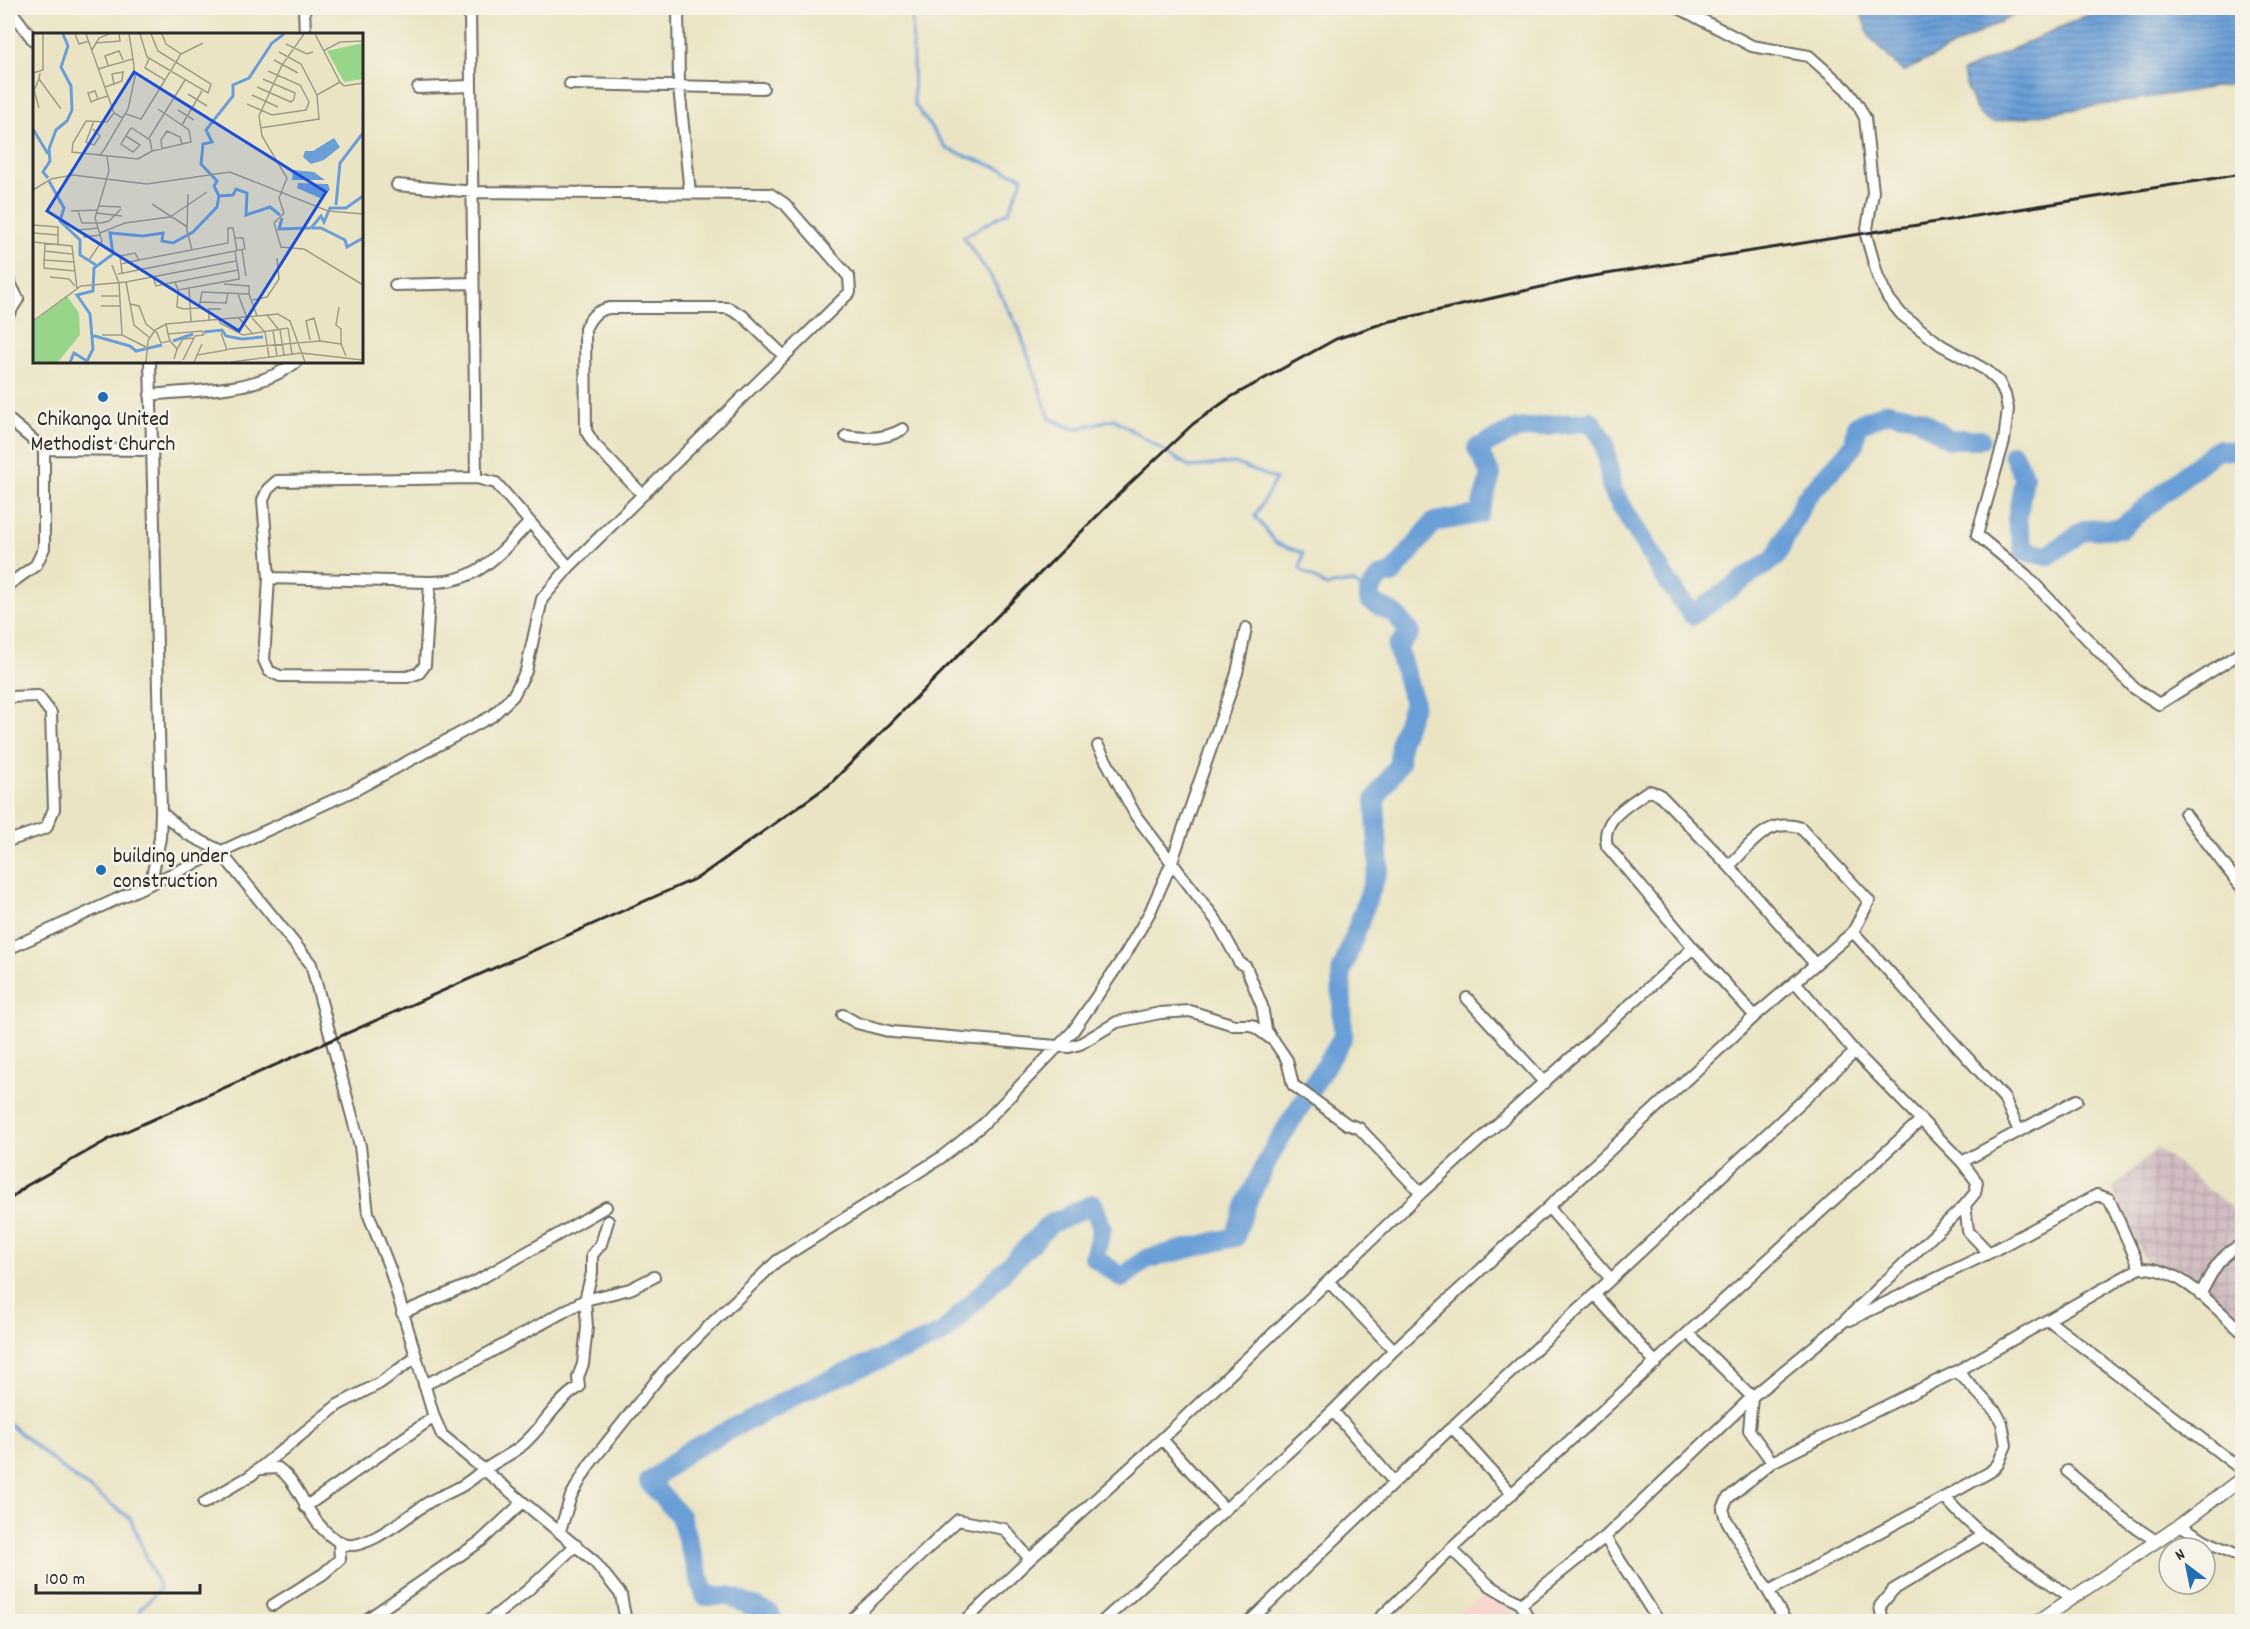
<svg xmlns="http://www.w3.org/2000/svg" width="2250" height="1629" font-family="Dekko,sans-serif">
<style>
.built{fill:#f7d0cb}
.industrial{fill:url(#industrial-grid)}
.water{fill:url(#water-rules);stroke:#4a6480;stroke-width:1.5}
.lines{fill:none;stroke-linecap:round;stroke-linejoin:round}
.stream{stroke:#699ed6;stroke-width:3}
.river{stroke:#699ed6;stroke-width:20}
.minor-casing{stroke:#6e6c61;stroke-width:14}
.tertiary-casing{stroke:#6e6c61;stroke-width:15}
.minor{stroke:#fff;stroke-width:10}
.tertiary{stroke:#fff;stroke-width:12}
.rail{stroke:#2b2b2b;stroke-width:3}
.poi-dot{fill:#1f6fb2;stroke:#f7f3e8;stroke-width:2}
.labels{text-anchor:middle;dominant-baseline:central;stroke-width:5;stroke-linejoin:round;paint-order:stroke}
.poi-label{font-size:22px;fill:#2b2b2b;stroke:#f7f3e8}
.inset-river{fill:none;stroke:#699ed6;stroke-width:3}
.inset-road{fill:none;stroke:#9e9a87;stroke-width:1.5}
.view{fill:#1d4ed8;fill-opacity:0.15;stroke:#1d4ed8;stroke-width:3}
.inset-edge{fill:none;stroke:#2b2b2b;stroke-width:3}
</style>
<defs>
<pattern id="industrial-grid" width="8" height="8" patternUnits="userSpaceOnUse" patternTransform="scale(1.5)"><rect width="8" height="8" fill="#d2bec2"/><path d="M0 4h8M4 0v8" fill="none" stroke="#b4a3a7"/></pattern>
<pattern id="water-rules" width="6" height="5" patternUnits="userSpaceOnUse" patternTransform="scale(1.5)"><rect width="6" height="5" fill="#699ed6"/><path d="M0 2.5h6" fill="none" stroke="#5781ae"/></pattern>
</defs>
<rect width="100%" height="100%" fill="#f7f3e8"/>
<filter id="ink" filterUnits="userSpaceOnUse"><feTurbulence type="fractalNoise" baseFrequency=".0167" numOctaves="2"/><feDisplacementMap in="SourceGraphic" scale="12" xChannelSelector="R" yChannelSelector="G"/><feConvolveMatrix kernelMatrix="1 2 1 2 8 2 1 2 1" color-interpolation-filters="sRGB"/></filter>
<filter id="wash" filterUnits="userSpaceOnUse"><feTurbulence type="fractalNoise" baseFrequency=".008" numOctaves="4" result="noise"/><feDisplacementMap in="SourceGraphic" scale="24" xChannelSelector="R" yChannelSelector="G"/><feGaussianBlur stdDeviation="1.35" result="paint"/><feColorMatrix in="noise" values="0 0 0 0 0 0 0 0 0 0 0 0 0 0 0 0 0 1.4 0 .05"/><feComposite in="paint" operator="in"/></filter>
<g filter="url(#wash)">
<rect width="100%" height="100%" fill="#ebe4c4"/>
<path class="built" d="M1483 1598 1502 1600 1515 1621H1443Z"/>
<path class="industrial" d="M2157 1148 2242 1216V1325L2208 1296 2146 1263 2112 1189Z"/>
<path class="water" d="M1859 8H2028L1903 72 1869 36Z
M2103 8H2242V79L2228 85 1995 122C1973 121 1969 90 1962 72Z"/>
<g class="lines">
<path class="stream" d="M912 8 914 104 947 149 1023 177 1009 211 963 237 990 275 1019 329 1050 419 1075 429 1114 419 1190 467 1234 463 1276 479 1255 516 1276 543 1303 553 1300 569 1326 586 1352 582 1369 592
M8 1423 67 1472 130 1518 160 1589 139 1610 147 1622"/>
<path class="river" d="M2013 454 2024 477 2017 521 2024 551 2048 556 2084 530 2121 528 2217 449 2242 453
M774 1622 770 1614 729 1596H705L680 1516 649 1482 687 1452 810 1388 942 1334 1050 1224 1093 1204 1102 1228 1094 1257 1122 1278 1146 1259 1235 1237 1246 1204 1273 1150 1343 1037 1341 973 1379 867 1375 800 1399 763 1400 742 1414 703 1397 647 1410 633 1396 615 1369 600V592L1379 577 1392 574 1434 522 1479 514 1491 475 1477 448 1517 429 1591 421 1604 441 1612 490 1664 576 1692 615 1775 558 1805 499 1854 445 1857 425 1888 412 1918 418 1949 439H1980"/>
</g>
</g>
<g filter="url(#ink)">
<g class="lines">
<defs>
<path id="minor" d="M9 8 34 41
M304 8 305 34
M470 8 476 478
M678 8 679 87 690 193
M1679 8 1752 46 1809 56 1846 89 1858 105 1865 118 1873 192 1866 235 1878 277 1888 298 1902 315 1941 345 1986 370 1999 382 2005 395 2008 409 2004 441 1977 535 2026 575 2134 688 2159 704 2242 652
M570 84 763 88
M418 88 470 86
M8 279 18 299 8 315
M395 285 472 283
M150 395C199 389 257 393 296 362
M8 419 44 449 150 450
M846 436C864 439 887 439 903 429
M643 495 594 444 586 431 585 329C591 316 596 311 609 308H728L743 316 784 356
M269 578 430 582 425 665 419 673 407 677 280 676 269 671 264 660 269 578 263 500 268 489 277 481 476 478 496 483 569 567
M430 582C478 583 499 554 530 522
M8 585 36 565 44 548V449
M8 697 38 696 51 713 54 809 46 828 8 841
M1098 746 1136 816 1216 920 1239 962 1246 967 1262 1006 1266 1030 1270 1036
M161 812 187 834 219 850 311 964 360 1146 368 1213 390 1269 434 1417 442 1435 594 1561 621 1595 626 1622
M2185 814 2242 888
M148 883 151 882 160 838 161 812 150 362
M1853 932 2004 1098 2018 1129
M1693 948 1755 1016
M8 949 353 791 492 716 513 696 526 671 542 599 569 567 850 292 849 277 785 204 770 194 474 192 397 185
M1796 983 1855 1052 1962 1162 1977 1182 1975 1193 1965 1205 1839 1326 1752 1397 1605 1537 1521 1604 1489 1585 1451 1549 1921 1120
M1467 998 1545 1083
M843 1015 857 1023 892 1032 1069 1047 1080 1044 1117 1022 1160 1013 1190 1011 1234 1025H1251L1259 1030 1274 1041 1287 1060 1293 1085 1347 1124 1359 1128 1421 1193
M1962 1162 2077 1100
M1965 1205 1968 1231 1989 1253
M1549 1208 1611 1279
M1329 1282 1394 1350
M1595 1295 1656 1363
M2200 1295C2211 1274 2220 1253 2242 1245
M402 1313 475 1282 606 1207
M1850 1320 1989 1253 2097 1195 2109 1199 2140 1268
M2049 1321 2242 1470
M1689 1334 1752 1397
M424 1385 474 1361 585 1300 630 1289 654 1277
M1752 1397 1749 1430 1772 1462
M1333 1411 1394 1482
M1452 1427 1512 1494
M1162 1439 1224 1508
M260 1469 278 1468C305 1488 306 1524 341 1543 363 1555 411 1513 429 1502 438 1497 449 1493 458 1488 467 1484 475 1476 484 1470 495 1462 508 1456 519 1448 543 1429 552 1404 579 1387L578 1377 583 1364 587 1327 585 1300 592 1273V1255L601 1244 608 1221
M2067 1471 2125 1520 2156 1541
M1945 1497C1979 1539 2028 1567 2072 1598
M204 1503 250 1476 338 1405 380 1383 415 1358
M305 1507 434 1417
M2180 1525 2206 1541 2242 1557
M560 1531 571 1496 589 1465 663 1372 715 1320 777 1261 939 1159 981 1126 1073 1031 1125 955 1150 912 1171 864 1237 673 1246 628
M1605 1537 1659 1622
M1769 1591 1945 1497 1990 1472 1998 1464 2006 1445 2002 1423 1996 1412 1957 1371
M1521 1604 1530 1622
M273 1605 323 1574 340 1559 339 1541
M363 1622 481 1541 523 1502
M487 1622 528 1590 576 1545
M849 1622 958 1520 1004 1529 1030 1559 1162 1439 1421 1193 1693 948 1607 846C1600 820 1627 806 1645 793L1649 791 1659 794 1729 866 1815 964
M964 1622 1030 1559
M1102 1622 1333 1411 1394 1350 1755 1016 1853 932 1869 901 1801 828C1768 816 1751 845 1729 866
M1249 1622 1452 1427 1855 1052
M1376 1622 1451 1549
M1786 1622 1726 1519 1723 1509 1728 1498 1772 1462 1957 1371 2140 1268C2181 1267 2214 1307 2242 1332
M1883 1622 1880 1606 1893 1590 1984 1535"/>
<path id="tertiary" d="M2037 1622 2180 1525 2242 1478"/>
</defs>
<use href="#minor" class="minor-casing"/>
<use href="#tertiary" class="tertiary-casing"/>
<use href="#minor" class="minor"/>
<use href="#tertiary" class="tertiary"/>
<path class="rail" d="M8 1201 26 1186 111 1138 699 877 829 785 1124 489 1193 424 1231 397 1336 339 1387 322 1581 278 2242 174"/>
</g>
</g>
<g class="poi-dot">
<circle cx="103" cy="397" r="6"/>
<circle cx="101" cy="870" r="6"/>
</g>
<g class="labels">
<g class="poi-label">
<text x="103" y="420">Chikanga United<tspan x="103" dy="25">Methodist Church</tspan></text>
<text x="113" y="857" text-anchor="start">building under<tspan x="113" dy="25">construction</tspan></text>
</g>
</g>
<g transform="translate(33 33)">
<rect width="330" height="330" fill="#ebe4c4"/>
<path d="M330 10V46L311 49 294 18ZM34 263 46 280 47 302 25 329H0V289Z" fill="#97d58b"/>
<path d="M301 105 307 114 291 127 278 131 270 124 272 118H280ZM260 137 281 139 292 147H259ZM265 150 295 151 297 157 287 165 264 155Z" fill="#699ed6"/>
<path class="inset-river" d="M0 96 15 121M15 145 10 139 17 128 16 116 23 97 34 88 39 77 38 53 28 34 35 13 30 1M16 148 31 175 27 188 47 207V222L63 232M186 163 181 153 184 148 168 131 170 111 179 109 173 97 200 63V52L216 45 239 10 251 1M303 172 307 130 330 100M249 185 246 196 278 195M278 195 288 183 291 189 297 175H313L330 163M279 195H288L312 207 314 214 330 205M171 299 189 297 193 303 209 306 230 304M58 302 97 313 103 318 129 312M140 308 160 301M37 329 41 320 54 328 60 316 57 281 44 262 60 258 61 235 80 221 77 200 110 203 130 200 129 208 140 210 160 199 184 174 186 163 200 162 203 156 214 160 213 182 237 174 247 182"/>
<path class="inset-road" d="M42 1 46 11 56 8M53 1 81 80 90 85M107 1 114 24 175 60 178 51 125 18 118 1M271 1 249 32 226 83 229 103 254 145 246 165 251 180 241 190 248 214 271 216 330 252M282 1 307 49 311 53 330 50M62 10 87 8 86 1M253 11 274 21 280 19M59 17 66 5 76 1M290 18 307 9 330 8M246 19 268 31 284 62 307 49M148 21 170 10M116 26 112 35 132 47 148 21 133 11 129 1M241 27 265 40M75 32 72 23 86 18 90 27M65 36 100 26 96 1M0 40 10 37V1M7 40 6 46 28 76M72 54 81 51 89 48 90 39 79 41 81 51M224 54 258 69 261 66 262 60 230 46M155 61 174 73M219 62 245 74M65 66 62 58 55 60 58 69 65 66 75 63M151 69 168 81M214 71 239 82 273 77 276 69 267 52 235 38M6 75 1 57 6 46M145 77 161 87M81 80 74 89 53 88 40 110 39 119 67 122 71 117 95 76 102 44 100 26M93 81 108 86 132 47M149 92 169 58M227 95 286 86 284 62M60 96 67 103 61 112 53 109 61 88M93 103 107 112 100 119 88 111 97 96 99 95 117 107 119 118M116 105 152 47M129 116 128 107 134 98 147 104 149 111M66 122 105 126 119 118 158 109 156 97 125 76M0 157 18 146 40 142 114 151 197 139 295 178 330 181M119 171 153 193 159 217M65 173 88 174M38 178 64 177M45 178 49 190H68L76 188 88 176M63 180 89 183M0 192 25 194V211M154 195 155 161M45 197 65 195M0 200 25 202M67 200 92 190 137 184 174 159M50 204 68 202M0 209 39 213 44 255M12 210 11 235 42 238M209 217 213 243M11 218 39 221M202 219 206 243V246L145 257 142 249 205 237M10 227 41 229M56 227 69 208 62 185 76 138 74 123M88 231 106 227M79 232 86 250 89 302 113 314M89 240 87 223 102 220 106 227 195 210V195H200L204 218M85 241 212 216 210 205H202M17 244 36 246 42 253M120 244 123 253 142 249M93 249 101 292 117 305M191 251 216 253V261M156 256 158 288M145 257 144 274 151 276 166 275 169 259 216 261 224 283M205 261 214 285M68 263H87M220 267 234 264 246 246 244 225M167 269 193 270 195 260M97 271 106 273 113 291 124 300 128 310 137 308 135 301M68 273H87M306 274 303 292 308 296V311M234 282 246 297M206 285 219 300M219 285 232 299 236 324M186 286 187 290 210 302 255 295M176 287V276H188M0 288 48 253 93 249 203 228M133 291 135 301 169 298 171 302M255 295 259 321M247 297 251 322M240 298 244 323M69 302H89M277 307 273 288 281 285 287 308M137 308 144 316 141 326M144 316 150 306 161 305M195 316 287 308 308 311 313 323M164 322 194 317 188 300M150 327 162 303 171 302M113 329 115 308 122 297 133 291 245 281 257 288 272 329M121 329H149M161 329 169 311M198 329 268 320 330 327"/>
<path class="view" d="M101 39 293 159 206 298 14 178Z"/>
<rect width="330" height="330" class="inset-edge"/>
</g>
<rect width="2250" height="1629" fill="none" stroke="#f7f3e8" stroke-width="30"/>
<g transform="translate(2187 1566) rotate(328)"><circle r="28" fill="#f7f3e8" stroke="#a5a39c" stroke-width="1.5"/>
<path d="M0-4.5L10 22L0 15L-10 22Z" fill="#1f6fb2"/>
<text y="-9" font-size="16" font-weight="bold" text-anchor="middle" fill="#2b2b2b">N</text>
</g>
<path d="M36 1584v9h164v-9" fill="none" stroke="#2b2b2b" stroke-width="3"/>
<text x="45" y="1584" font-size="18" fill="#2b2b2b" stroke="#f7f3e8" stroke-width="4.5" paint-order="stroke">100 m</text>
</svg>
